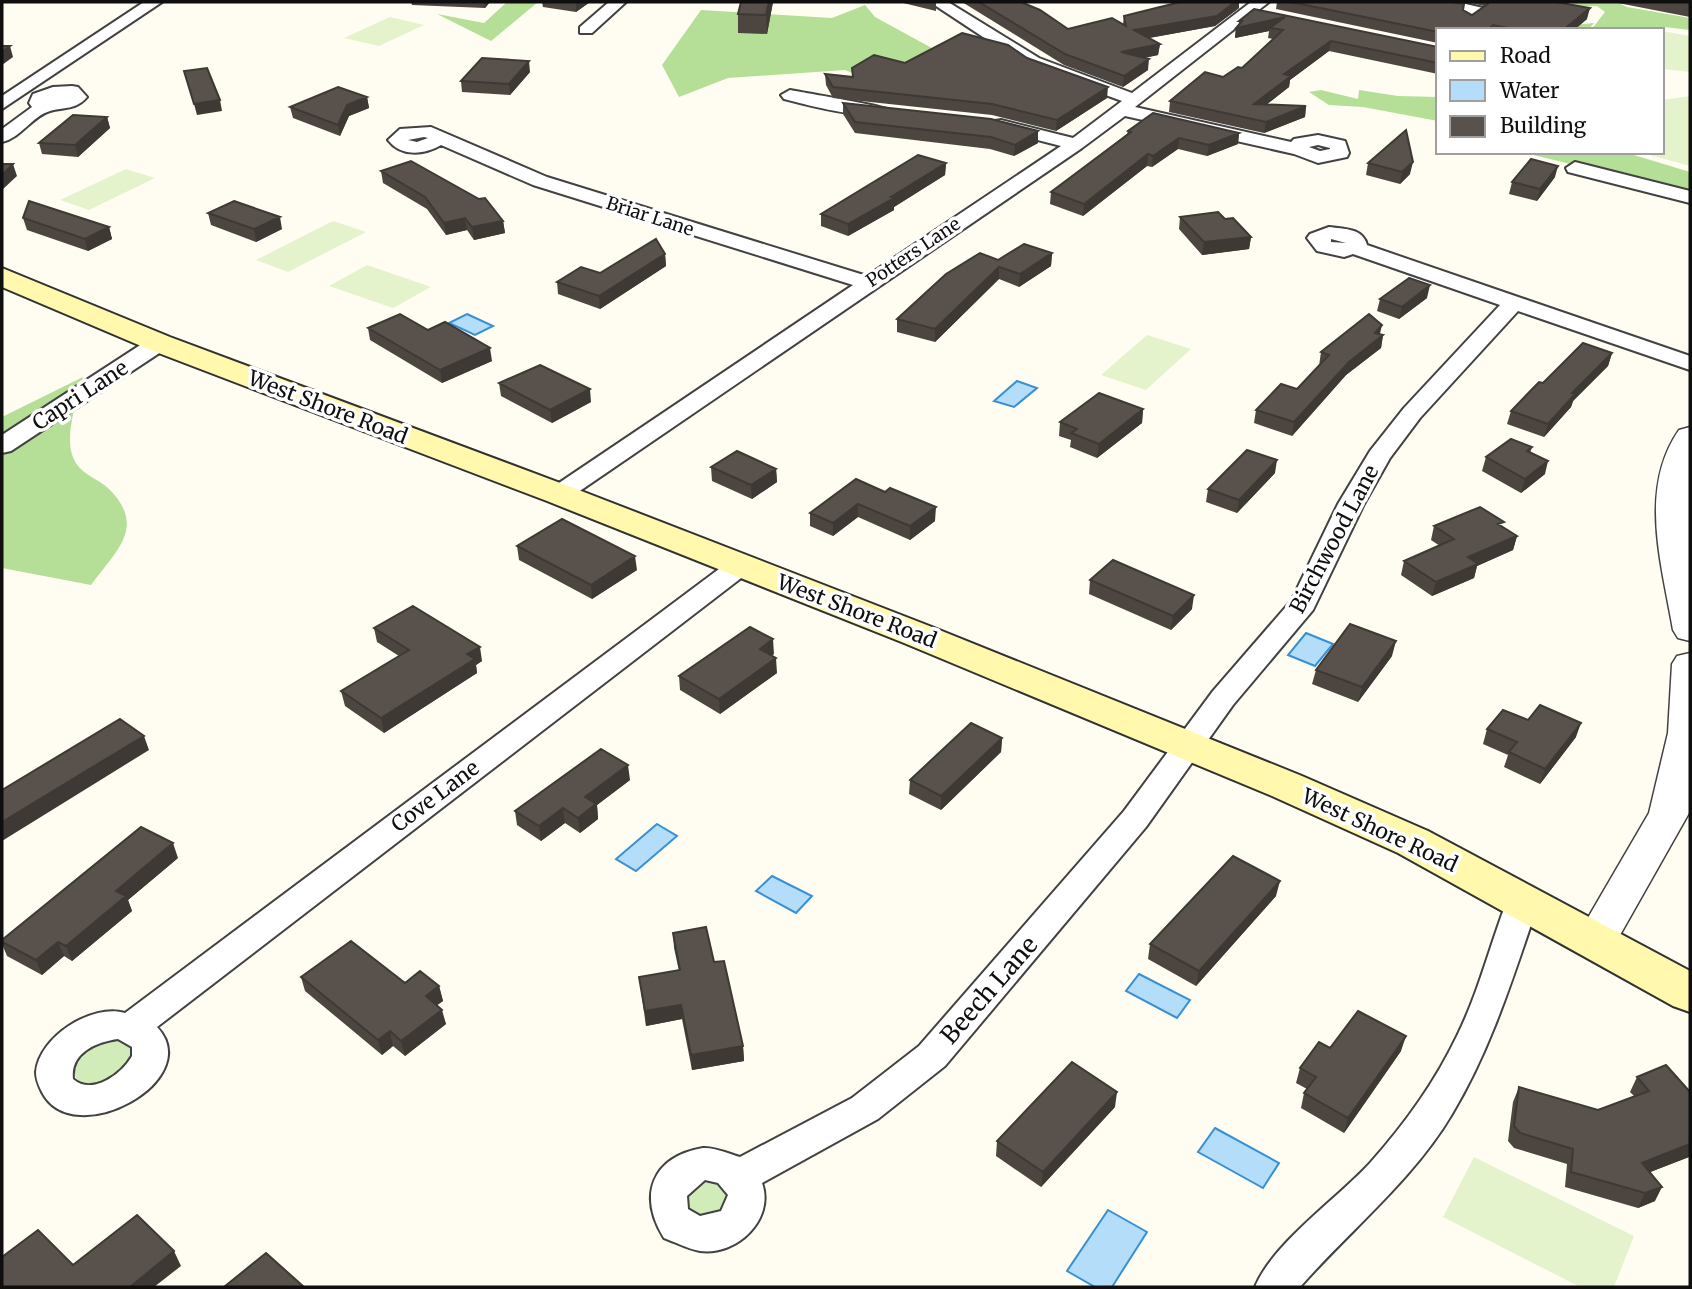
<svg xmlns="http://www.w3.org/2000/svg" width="1692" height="1289" font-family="Merriweather,serif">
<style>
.green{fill:#d2ecb9}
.forest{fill:#b5de97}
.pitch{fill:#e4f3cb}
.water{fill:#b3ddf9;stroke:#3790d4;stroke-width:2}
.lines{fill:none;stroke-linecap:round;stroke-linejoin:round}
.minor-casing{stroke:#424242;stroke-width:4}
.tertiary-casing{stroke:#424242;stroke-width:3}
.secondary-casing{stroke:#313131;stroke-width:4}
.minor{fill:#fff;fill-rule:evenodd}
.tertiary{fill:#fff;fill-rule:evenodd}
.secondary{fill:#fff8ad;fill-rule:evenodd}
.wall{fill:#4d4640}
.shaded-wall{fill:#3e3934}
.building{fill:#59514b;stroke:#3e3934;stroke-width:2}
.labels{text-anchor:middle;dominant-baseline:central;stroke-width:7;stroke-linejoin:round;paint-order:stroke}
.far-street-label{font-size:18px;fill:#0f0f0f;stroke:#fff}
.street-label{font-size:21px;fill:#0f0f0f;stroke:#fff}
.near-street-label{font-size:24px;fill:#0f0f0f;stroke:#fff}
</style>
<rect width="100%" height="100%" fill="#fffdf2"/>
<path class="green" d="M114 1037C119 1039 126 1041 129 1044 149 1061 87 1108 71 1070L85 1047Z
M722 1174 737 1210 691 1223 678 1190 684 1182Z"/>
<path class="forest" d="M507 2H538L491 41 437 14 484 23Z
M1528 2H1617L1627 7 1690 18V30L1664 27 1591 30 1605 12 1597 6 1577 7 1572 25 1594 23 1588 30H1574Z
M865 5 875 17 930 47 966 81 879 84 845 70 728 78 679 97 662 65 701 10 832 18Z
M1321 90 1358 99 1359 90 1398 96 1438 97V121L1363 107 1329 105 1309 92Z
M1521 152H1624L1690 172V193Z
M83 377C77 403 60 443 78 466 86 476 100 480 109 489 147 527 116 551 91 585L2 568V417Z"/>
<path class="pitch" d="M390 17 424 25 379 46 344 38Z
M1662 31 1690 36V72L1662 69Z
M1690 96V166L1639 152H1662V100Z
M126 169 155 178 89 210 60 200Z
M333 221 366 232 288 272 256 260Z
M367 265 431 287 393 308 329 286Z
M1147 335 1191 349 1146 390 1101 375Z
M1474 1157 1634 1236 1614 1287H1580L1443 1217Z"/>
<path class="water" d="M467 314 493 326 475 335 449 323Z
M1017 381 1037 388 1014 407 994 401Z
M1306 633 1333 644 1315 666 1288 655Z
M657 824 677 836 636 871 616 859Z
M772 876 812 896 796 913 756 891Z
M1139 974 1190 1000 1177 1018 1126 991Z
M1215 1128 1279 1163 1263 1188 1198 1152Z
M1108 1210 1147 1232 1112 1287H1095L1067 1271Z"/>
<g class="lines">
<defs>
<path id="minor" d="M144 2H162L2 109V96Z
M609 2H626L592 33H580V27Z
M930 2H948L1039 58 1132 93 1251 2H1269L1135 107 1291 142 1294 139 1318 135 1345 141 1349 153 1347 157 1318 163 1294 154 1125 116 1082 148 568 499H550L546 494 550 489 853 285 533 185 441 145C424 155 401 157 388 140L400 129 431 127 547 177 867 276 1061 146 995 129 992 125 995 121 1001 120 1073 138 1122 101 1027 66ZM424 137 428 138 417 142 408 140ZM1318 145 1330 148V149L1320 151 1309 147Z
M1429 2H1457L1483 8 1485 11 1470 23 1462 18 1466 13 1431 5Z
M72 86 78 87 87 97C76 110 64 107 50 111 32 116 21 138 2 142V129L32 107 29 103 33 94 53 87Z
M790 90C805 93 885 106 889 110 876 124 803 104 784 99L781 95Z
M1575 162 1690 191V203L1568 172 1566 168Z
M1329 227C1344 229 1363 228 1367 245L1690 356V370L1518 311 1420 418 1390 458 1364 504 1313 610 1233 705 1146 827 945 1066 878 1119 762 1183C775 1219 737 1256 700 1251 688 1249 675 1242 664 1238 638 1196 651 1157 703 1148 714 1147 730 1154 740 1157L852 1098 919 1046 1124 811 1213 691 1291 601 1338 504 1370 451 1404 408 1500 305 1353 254 1344 257 1317 251 1307 238 1310 234ZM1331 239 1346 243 1331 242ZM705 1180 718 1183 728 1195 721 1211 700 1216 688 1209 687 1196Z
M159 336 167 338 170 343 167 348 11 451 2 453V435L151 338Z
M740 558 749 560 753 566 749 572 157 1027C207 1080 73 1153 42 1092 39 1086 36 1080 36 1072 39 1037 92 1003 125 1013L731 560ZM118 1039 132 1047V1056C122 1074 92 1096 73 1079 70 1053 96 1042 118 1039Z
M1523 889 1535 892 1539 901C1514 974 1492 1047 1452 1114 1413 1180 1350 1230 1300 1287H1255C1273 1243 1337 1199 1370 1163 1404 1125 1435 1082 1457 1036 1478 994 1490 945 1507 901L1511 892Z"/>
<path id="tertiary" d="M1690 427V641L1678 638 1673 630C1662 565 1638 489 1679 430Z
M1690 653 1689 813 1611 951 1596 956 1581 951 1575 940 1649 813 1668 733 1672 664 1677 656Z"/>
<path id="secondary" d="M2 268 170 337 571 487 932 627 1302 776 1428 831 1690 971V1012L1673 1006 1398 853 1272 796 904 643 547 501 148 349 2 287Z"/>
</defs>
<use href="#minor" class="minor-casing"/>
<use href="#tertiary" class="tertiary-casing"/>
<use href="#secondary" class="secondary-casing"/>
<use href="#minor" class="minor"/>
<use href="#tertiary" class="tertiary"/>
<use href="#secondary" class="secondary"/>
</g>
<path class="wall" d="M411 2H490L485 8 412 5Z
M542 2H590L576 12 543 7Z
M741 2H773L767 34 738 33V14Z
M899 2H936V11Z
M962 2H1021L1068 29 1123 24 1124 16 1180 2H1239V8L1215 26 1148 38 1160 44 1158 55 1144 58 1148 70 1123 87 1064 65Z
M1277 2H1452L1463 10 1472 15 1484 6 1466 2H1556L1587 19 1574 30H1438V43L1276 9Z
M1619 2H1690V17L1618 3Z
M1239 21 1438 47V74L1329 51 1290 80 1289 87 1266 105 1306 106 1305 117 1264 133 1169 112 1170 101 1242 68 1273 39 1268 38 1269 31 1235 38 1236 28 1239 25Z
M1027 58 1107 98 1056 131 992 115 833 98 826 85 825 74 853 77 905 63Z
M530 72 510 95 462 92 461 81Z
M367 97 369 108 349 116 340 136 293 118 290 107Z
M843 103 1038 131V143L1014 156 990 149 855 133 843 114Z
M107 117 110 128 78 157 42 154 39 143Z
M1128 131 1239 133 1238 144 1207 156 1178 149 1152 167 1147 166 1083 216 1050 204 1051 192 1127 134Z
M946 163 945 175 894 207V210L848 236 821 226V214Z
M1368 163 1410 174 1400 184 1366 175Z
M381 171 503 221 505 233 474 240 467 230 446 235 427 209 383 183Z
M1555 177 1537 201 1509 194 1512 182Z
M208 213 282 229 256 242 211 225Z
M1180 217 1225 219 1251 237 1249 249 1202 255 1179 229Z
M23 218 109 227 112 239 88 251 27 230Z
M1052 253 1051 266 1019 287 999 279 935 342 897 332V319L998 260Z
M665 254 666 266 600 309 558 294 557 282 600 273Z
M1427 298 1399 319 1377 311 1380 299Z
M368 328 428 330 492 361 442 383 370 340Z
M1380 334 1383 335 1381 348 1346 375 1292 436 1254 423 1256 410 1297 389 1319 366 1321 352Z
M1612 353 1608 366 1573 401 1571 407 1544 437 1507 424 1511 411 1543 383Z
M499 383 591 402 552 423 501 396Z
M1143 409 1142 423 1097 458 1070 447 1071 440 1059 436 1060 422Z
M1532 447 1530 453 1545 474 1521 493 1482 471 1486 457Z
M711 467 776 469 777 482 752 499 712 481Z
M1275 473 1237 513 1206 502 1208 489Z
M856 479 935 521 910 540 858 517 833 536 810 526V513Z
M1434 526 1502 527 1517 536 1513 550 1477 566 1474 578 1432 596 1401 575 1404 561 1440 546 1431 540Z
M517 546 637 570 592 599 519 560Z
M1090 580 1192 609 1171 630 1089 594Z
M374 628 482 661 476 665 477 673 384 733 345 706 341 691 399 656 377 642Z
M774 654 771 656 777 673 720 714 680 690 679 676Z
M1392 656 1358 702 1312 684 1316 670Z
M1528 720 1576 737 1540 784 1504 767 1508 755 1483 744 1487 729Z
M1002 738 1001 752 941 810 909 794 910 780Z
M630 780 597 805 598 819 580 833 565 823 541 841 517 825 515 811Z
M178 858 128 900 132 911 72 961 64 956 42 975 7 956 2 944V940Z
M1276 896 1196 986 1148 959 1150 944Z
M673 933 714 962 743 1046 744 1061 692 1070 682 1019 646 1026 639 977 679 971 674 948Z
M301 977 439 986 443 1001 437 1005 446 1024 405 1056 393 1046 382 1055 305 991Z
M1330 1048 1401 1051 1344 1133 1301 1108 1304 1093 1307 1089 1296 1083 1300 1068Z
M1637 1077 1690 1092V1159L1689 1157 1650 1172 1655 1201 1638 1208 1565 1187 1567 1164 1514 1148 1508 1141 1513 1102 1519 1087 1598 1110 1634 1096 1630 1092Z
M1115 1107 1041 1187 996 1156 997 1141Z"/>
<path class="shaded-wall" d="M484 2H490L485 8Z
M576 2H590L576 12Z
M769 2H773L767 34 766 15Z
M1235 2H1239V8L1215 26 1133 41 1134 30Z
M1590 8 1587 19 1574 30H1563Z
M1285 17 1270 28 1269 31 1235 38 1236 28Z
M1331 41 1329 51 1290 80 1289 87 1252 116 1254 104 1284 74Z
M1160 44 1158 55 1120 63 1121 52Z
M10 46 13 57 2 65V52Z
M1149 59 1148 70 1123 87 1124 76Z
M529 61 530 72 510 95 509 84Z
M1108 87 1107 98 1056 131 1057 120Z
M367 97 369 108 349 116 340 136 338 125 347 105Z
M220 100 222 111 197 115 194 104Z
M1306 106 1305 117 1264 133 1266 122Z
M107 117 110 128 78 157 75 145Z
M1038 131V143L1014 156 1015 145Z
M1239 133 1238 144 1207 156 1209 145Z
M1179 138 1178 149 1152 167 1153 156Z
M1148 154 1147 166 1083 216 1084 204Z
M1413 162 1410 174 1400 184 1402 172Z
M946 163 945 175 894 207V210L848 236V224Z
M13 164 17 176 2 190V175Z
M1558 166 1555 177 1537 201 1540 189Z
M280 217 282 229 256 242 254 229Z
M465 218 467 230 446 235 444 223Z
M503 221 505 233 474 240 472 227Z
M109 227 112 239 88 251 85 239Z
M1251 237 1249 249 1202 255 1204 242Z
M1052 253 1051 266 1019 287 1020 274Z
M665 254 666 266 600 309 599 296Z
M999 267V279L935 342V329Z
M1430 285 1427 298 1399 319 1402 307Z
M1382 325 1379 338 1383 335 1381 348 1346 375 1292 436 1294 422Z
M490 348 492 361 442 383 440 370Z
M1612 353 1608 366 1573 401 1571 407 1544 437 1548 424 1572 393Z
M590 389 591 402 552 423 550 410Z
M1143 409 1142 423 1097 458 1099 444Z
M1277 460 1275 473 1237 513 1239 500Z
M1548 461 1545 474 1521 493 1525 479Z
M776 469 777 482 752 499 751 485Z
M858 504V517L833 536V523Z
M936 507 935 521 910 540V526Z
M1517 536 1513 550 1477 566 1474 578 1432 596 1436 582 1468 557Z
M635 556 637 570 592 599 591 585Z
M1194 595 1192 609 1171 630 1173 616Z
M773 639 774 654 760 663V649Z
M1396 641 1392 656 1358 702 1362 687Z
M480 647 482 661 476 665 477 673 384 733 381 718 467 654Z
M776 658 777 673 720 714 719 699Z
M1581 723 1576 737 1540 784 1545 769Z
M144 736 149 750 2 841V822Z
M1002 738 1001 752 941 810V796Z
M628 765 630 780 597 805 598 819 580 833 578 818 585 797Z
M563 808 565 823 541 841 539 826Z
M173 843 178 858 128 900 132 911 72 961 66 946 116 891Z
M1280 881 1276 896 1196 986 1199 971Z
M58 942 64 956 42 975 36 960Z
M439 986 443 1001 429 1011 426 996Z
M681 1005 682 1019 646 1026 645 1011Z
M442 1010 446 1024 405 1056 401 1041Z
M390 1031 393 1046 382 1055 378 1040Z
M1406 1036 1401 1051 1344 1133 1348 1118Z
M743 1046 744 1061 692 1070 691 1055Z
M1117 1092 1115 1107 1041 1187 1043 1172Z
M1690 1144V1154L1689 1157 1635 1178 1642 1163Z
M1662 1187 1655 1201 1638 1208 1645 1193Z
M174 1251 181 1266 154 1287H130Z"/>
<path class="building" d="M741 2H769L766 15 738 14Z
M979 2H1021L1040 10 1068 29 1112 18 1126 26 1124 16 1180 2H1235L1217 16 1134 30 1160 44 1121 52 1149 59 1124 76 1065 54Z
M1291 2H1452L1464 4 1463 10 1472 15 1489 3V2H1556L1590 8 1563 30H1518L1493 25 1488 30H1438V32Z
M1254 9 1438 47V63L1331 41 1284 74 1291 76 1254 104 1306 106 1266 122 1170 101 1205 72 1223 77 1238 67 1242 68 1283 30 1270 28 1285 17 1236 28 1242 21H1239Z
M962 33 1008 45 1027 58 1108 87 1057 120 992 104 833 87 825 74 853 77 852 68 874 55 905 63Z
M2 46H10L2 52Z
M482 58 529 61 509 84 461 81Z
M207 68 220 100 194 104 184 71Z
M338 87 367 97 347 105 338 125 290 107Z
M843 103 991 119 1038 131 1015 145 991 137 855 122Z
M1153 113 1239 133 1209 145 1179 138 1153 156 1148 154 1084 204 1051 192 1131 132 1128 131Z
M73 115 107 117 75 145 39 143Z
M1406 130 1413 162 1402 172 1368 163Z
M918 155 946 163 891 197 894 198 848 224 821 214Z
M1531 159 1558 166 1540 189 1512 182Z
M411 161 479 199 485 198 503 221 472 227 465 218 444 223 425 197 381 171Z
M2 164H13L2 175Z
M29 201 109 227 85 239 23 218Z
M234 201 280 217 254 229 208 213Z
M1218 212 1225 219 1233 218 1251 237 1204 242 1180 217Z
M656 239 665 254 599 296 557 282 581 267 600 273Z
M1024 244 1052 253 1020 274 999 267 935 329 897 319 946 274 980 253 998 260Z
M1409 278 1430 285 1402 307 1380 299Z
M400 314 428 330 445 322 490 348 440 370 368 328Z
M1369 314 1382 325 1375 333 1383 335 1349 362 1294 422 1256 410 1281 384 1297 389 1329 355 1321 352Z
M1583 343 1612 353 1572 393 1575 394 1548 424 1511 411 1539 382 1543 383Z
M540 365 590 389 550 410 499 383Z
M1099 393 1143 409 1099 444 1071 433 1077 429 1060 422Z
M1511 439 1532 447 1527 451 1548 461 1525 479 1486 457Z
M1247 450 1277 460 1239 500 1208 489Z
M737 451 776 469 751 485 711 467Z
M856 479 885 492 890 488 936 507 910 526 858 504 833 523 810 513Z
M1480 507 1504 522 1498 524 1517 536 1468 557 1478 564 1436 582 1404 561 1454 539 1434 526Z
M562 519 635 556 591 585 517 546Z
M1113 560 1194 595 1173 616 1090 580Z
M413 606 480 647 467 654 475 659 381 718 341 691 409 650 374 628Z
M1350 624 1396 641 1362 687 1316 670Z
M750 627 773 639 760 649 776 658 719 699 679 676Z
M1540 705 1581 723 1545 769 1509 752 1517 742 1487 729 1503 710 1528 720Z
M120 719 144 736 2 822V790Z
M971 723 1002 738 941 796 910 780Z
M601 749 628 765 585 797 596 804 578 818 563 808 539 826 515 811Z
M141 827 173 843 116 891 126 896 66 946 58 942 36 960 2 942V940Z
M1233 856 1280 881 1199 971 1150 944Z
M706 927 714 962 724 961 743 1046 691 1055 681 1005 645 1011 639 977 680 970 673 933Z
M351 941 405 983 420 971 439 986 426 996 442 1010 401 1041 390 1031 378 1040 301 977Z
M1358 1011 1406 1036 1348 1118 1304 1093 1316 1077 1300 1068 1319 1042 1330 1048Z
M1072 1062 1117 1092 1043 1172 997 1141Z
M1666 1065 1690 1092V1144L1642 1163 1662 1187 1645 1193 1571 1172 1573 1149 1520 1133 1514 1126 1519 1087 1598 1110 1649 1091 1637 1077Z
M137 1215 174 1251 130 1287H2V1257L38 1230 73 1265Z
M266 1253 304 1287H224Z"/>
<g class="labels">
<g class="far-street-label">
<text transform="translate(650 216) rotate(18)">Briar Lane</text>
<text transform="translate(913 252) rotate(-34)">Potters Lane</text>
</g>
<g class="street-label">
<text transform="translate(80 395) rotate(-33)">Capri Lane</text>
<text transform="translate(328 407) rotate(21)">West Shore Road</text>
<text transform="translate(1334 539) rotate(-62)">Birchwood Lane</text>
<text transform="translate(857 611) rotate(21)">West Shore Road</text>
<text transform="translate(435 796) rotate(-37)">Cove Lane</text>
<text transform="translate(1380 830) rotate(25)">West Shore Road</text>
</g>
<g class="near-street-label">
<text transform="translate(989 990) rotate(-49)">Beech Lane</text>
</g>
</g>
<rect width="1692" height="1289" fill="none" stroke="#0f0f0f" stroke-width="7"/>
<rect x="1436" y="28" width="228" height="126" fill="#ffffff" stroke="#9f9f9f" stroke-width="2"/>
<rect x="1450" y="51" width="35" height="10" fill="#fff8ad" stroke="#9f9f9f" stroke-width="2"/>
<text x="1500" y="63" font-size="21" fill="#0f0f0f">Road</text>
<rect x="1450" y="80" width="35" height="21" fill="#b3ddf9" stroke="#9f9f9f" stroke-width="2"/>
<text x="1500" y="98" font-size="21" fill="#0f0f0f">Water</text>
<rect x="1450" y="116" width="35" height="21" fill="#59514b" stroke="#9f9f9f" stroke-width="2"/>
<text x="1500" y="133" font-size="21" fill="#0f0f0f">Building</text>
</svg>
